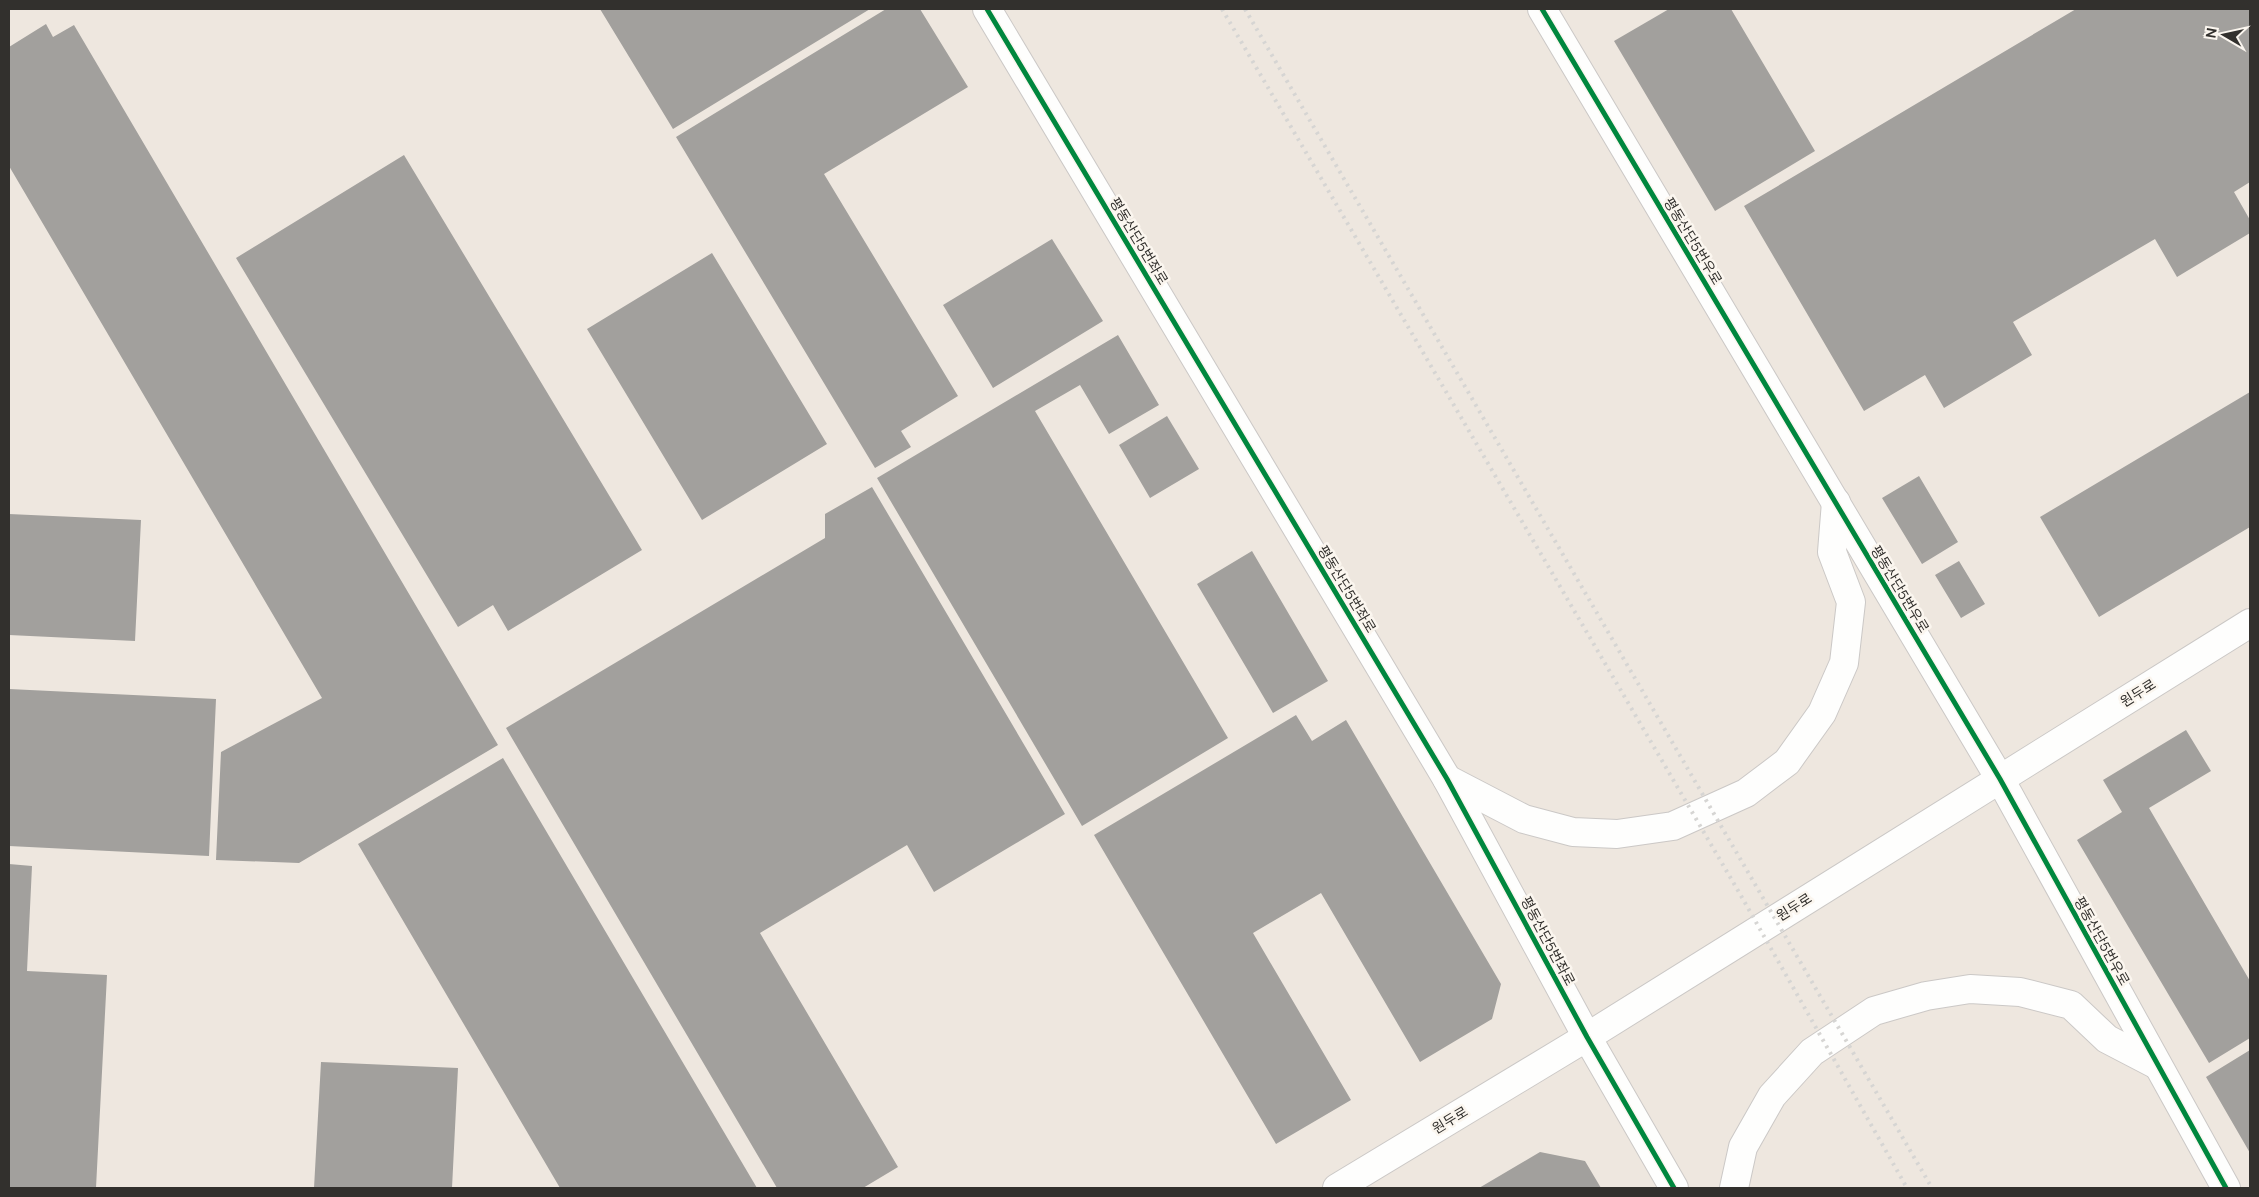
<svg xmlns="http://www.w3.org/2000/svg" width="2259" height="1197" font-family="'DM Sans','Noto Sans KR',sans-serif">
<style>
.built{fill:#eee7df}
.building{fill:#a2a09d}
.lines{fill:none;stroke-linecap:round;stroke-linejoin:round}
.street-casing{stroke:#cbc8c6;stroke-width:30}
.secondary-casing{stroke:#cbc8c6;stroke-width:30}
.street{stroke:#fefefd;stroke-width:28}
.secondary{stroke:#fefefd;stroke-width:28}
.rail{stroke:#d6d5d3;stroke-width:4;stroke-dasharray:2.5 5;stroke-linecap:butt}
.cycleway-casing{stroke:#fbf6ef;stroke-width:8}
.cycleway{stroke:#00873e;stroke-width:5}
.labels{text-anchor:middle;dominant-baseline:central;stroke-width:5;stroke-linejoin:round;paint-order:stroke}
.street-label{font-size:14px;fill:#32302d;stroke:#fbf6ef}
</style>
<rect width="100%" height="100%" fill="#f8f5f2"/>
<path class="built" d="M9 9H2250V1188H9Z"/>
<path class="building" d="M600 9H870L673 129Z
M886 9H920L968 87 824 174 958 396 901 431 911 447 875 468 676 137Z
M1669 9H1731L1815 151 1715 211 1614 41Z
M2076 9H2250V182L2234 192 2250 220V233L2177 277 2155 239 2013 322 2032 355 1944 408 1925 375 1864 411 1744 206Z
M46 24 53 37 74 25 498 745 299 863 216 860 221 752 322 698 9 166V47Z
M404 155 642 550 508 631 493 605 458 627 236 258Z
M1052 239 1103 321 993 388 943 305Z
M712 253 827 444 702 520 587 329Z
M1118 335 1159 405 1109 434 1080 385 1035 411 1228 738 1082 826 877 478Z
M2250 392V527L2099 617 2040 517Z
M1167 416 1199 469 1150 498 1119 445Z
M1919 476 1958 542 1922 564 1882 498Z
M872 487 1065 814 934 892 907 845 760 933 898 1167 863 1188H777L506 728 825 538V514Z
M9 514 141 520 135 641 9 635Z
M1252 551 1328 681 1273 713 1197 584Z
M1959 561 1985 604 1961 618 1935 575Z
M9 689 216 699 209 856 9 846Z
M1296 715 1312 741 1346 720 1501 984 1492 1019 1420 1062 1321 893 1253 933 1351 1100 1276 1144 1094 835Z
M2186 730 2211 771 2149 808 2250 981V1038L2209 1063 2077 840 2122 812 2103 780Z
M503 758 757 1188H560L358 844Z
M9 864 32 866 27 971 107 975 96 1188H9Z
M2250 1050V1153L2206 1077Z
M321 1062 458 1068 452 1188H314Z
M1540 1152 1585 1161 1601 1188H1479Z"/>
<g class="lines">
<defs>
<path id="street" d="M1447 779 1524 819 1573 832 1617 834 1673 826 1746 793 1787 762 1822 713 1844 663 1851 602 1832 552 1836 502
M1337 1188 1587 1037 2250 623
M1734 1188 1743 1147 1772 1096 1812 1052 1874 1011 1926 996 1970 989 2020 992 2071 1005 2107 1039 2157 1065"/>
<path id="secondary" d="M987 9 1447 779 1587 1037 1674 1188
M1542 9 2000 779 2226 1188"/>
</defs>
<use href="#street" class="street-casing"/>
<use href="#secondary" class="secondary-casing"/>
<use href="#street" class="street"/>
<use href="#secondary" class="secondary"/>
<path class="rail" d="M1222 9 1740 894 1907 1188
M1245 9 1932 1188"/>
<defs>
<path id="cycleway" d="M987 9 1447 779 1587 1037 1674 1188
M1542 9 2000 779 2226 1188"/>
</defs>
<use href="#cycleway" class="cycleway-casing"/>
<use href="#cycleway" class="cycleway"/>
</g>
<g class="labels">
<g class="street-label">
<text transform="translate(1139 241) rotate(59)">평동산단5번좌로</text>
<text transform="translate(1693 241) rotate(59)">평동산단5번우로</text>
<text transform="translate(1347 589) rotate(59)">평동산단5번좌로</text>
<text transform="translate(1900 589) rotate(59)">평동산단5번우로</text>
<text transform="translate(2138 693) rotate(-32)">원두로</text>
<text transform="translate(1794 907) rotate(-32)">원두로</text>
<text transform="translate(1548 941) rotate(62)">평동산단5번좌로</text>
<text transform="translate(2102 941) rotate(61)">평동산단5번우로</text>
<text transform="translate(1450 1120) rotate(-31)">원두로</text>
</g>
</g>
<rect width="2259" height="1197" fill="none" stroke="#32302d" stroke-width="20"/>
<g transform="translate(2224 35) rotate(279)" stroke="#fbf6ef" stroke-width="4" paint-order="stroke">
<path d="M0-4L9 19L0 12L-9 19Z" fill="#32302d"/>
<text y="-8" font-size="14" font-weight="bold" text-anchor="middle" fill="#32302d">N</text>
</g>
</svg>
